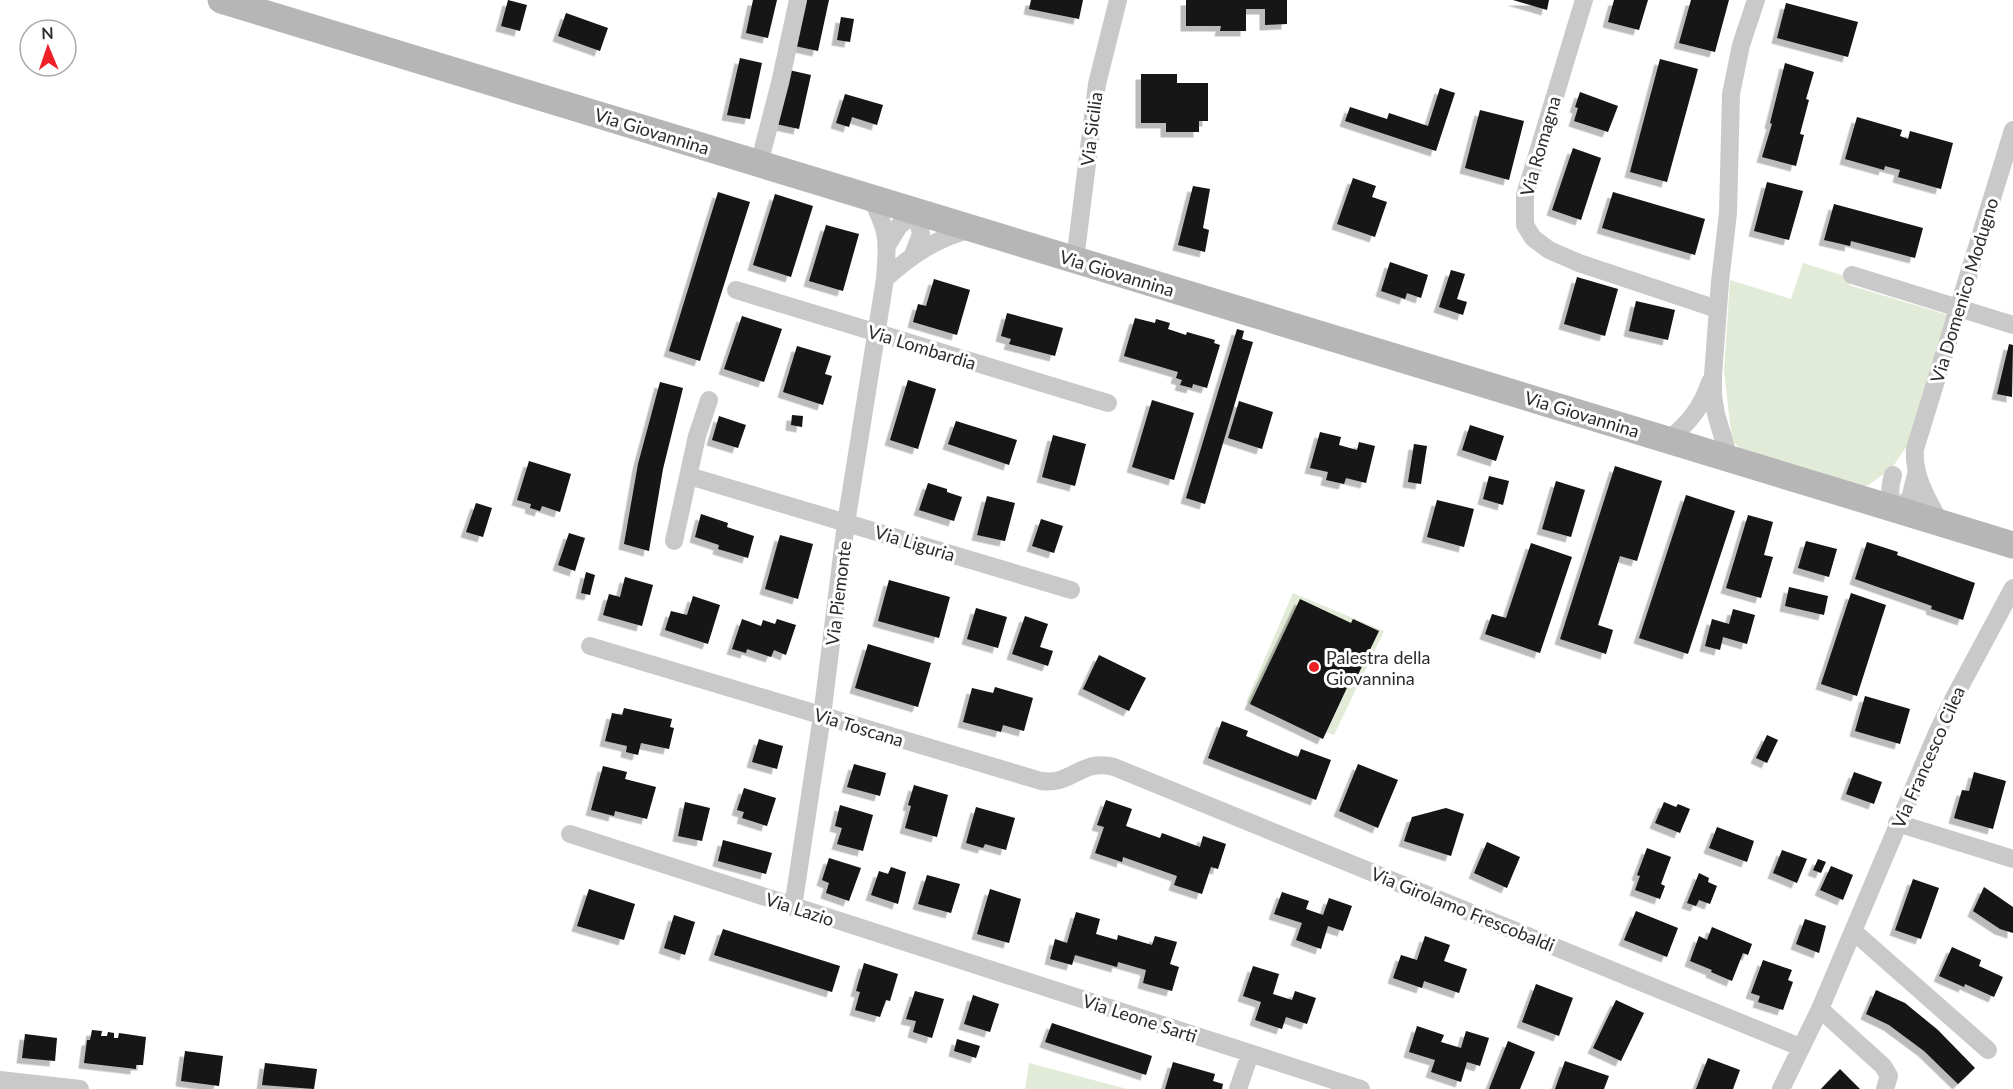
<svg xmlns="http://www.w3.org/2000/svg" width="2013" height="1089" font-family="Lato,sans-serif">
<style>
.green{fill:#e1ebd8}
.building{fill:#131313;filter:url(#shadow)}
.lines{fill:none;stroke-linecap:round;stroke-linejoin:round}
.street{stroke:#c9c9c9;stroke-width:18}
.secondary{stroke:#b6b6b6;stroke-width:27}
.poi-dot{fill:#ef2127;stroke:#fff;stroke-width:2}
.labels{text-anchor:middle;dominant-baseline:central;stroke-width:6;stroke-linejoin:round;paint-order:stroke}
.street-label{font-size:18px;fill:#2c2c2c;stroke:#fff}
.poi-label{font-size:18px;fill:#2c2c2c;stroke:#fff;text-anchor:start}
</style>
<defs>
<filter id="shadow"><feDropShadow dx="-5.5" dy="5.5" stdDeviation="0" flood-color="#0004"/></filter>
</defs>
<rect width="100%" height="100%" fill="#fff"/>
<path class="green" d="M1803 263 1851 278 1849 285 1948 315 1909 443 1892 468 1870 484 1861 488 1741 449 1732 441 1724 371 1730 280 1791 299Z
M1293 593 1384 631 1334 735 1246 702Z
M1029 1063 1127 1089H1025Z"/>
<path class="building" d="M508 0 527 5 520 31 501 26Z
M753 0H777L768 38 746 33Z
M804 0H829L818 51 795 46Z
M1031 0H1083L1079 19 1029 9Z
M1186 0H1287V24L1265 25V9H1246V31H1220L1221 26H1186Z
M1513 0H1549L1547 10Z
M1614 0H1648L1639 30 1608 22Z
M1691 0H1729L1715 52 1679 43Z
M1786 3 1858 22 1848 57 1777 38Z
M566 13 608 28 600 51 558 36Z
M841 17 854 19 850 42 837 40Z
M740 58 762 63 750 119 727 115Z
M1660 59 1698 69 1667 182 1630 172Z
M1785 63 1814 72 1806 99 1809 100 1800 134 1804 135 1796 166 1762 157 1772 124 1770 123Z
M789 70 811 75 799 129 776 124Z
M1141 74H1177V83H1208V121H1199V132H1166V123H1141Z
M1440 88 1455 93 1436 151 1345 121 1350 107 1387 119 1389 113 1428 126Z
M1580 92 1618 106 1608 132 1574 121 1578 108 1575 107Z
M845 94 883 105 877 125 852 117 849 127 836 123Z
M1480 110 1524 121 1509 180 1465 168Z
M1857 117 1902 130 1900 136 1908 139 1910 131 1953 143 1941 189 1898 177 1900 170 1885 166 1884 170 1845 159Z
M1573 148 1601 158 1581 220 1552 210Z
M1353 178 1376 186 1372 197 1387 202 1375 237 1337 224Z
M1767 182 1803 191 1789 240 1754 231Z
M1193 186 1210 189 1203 228 1209 230 1205 252 1178 245Z
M718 192 750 202 700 361 669 351Z
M1613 192 1705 219 1695 255 1602 228Z
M775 194 813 206 791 277 753 265Z
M1834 204 1923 228 1915 258 1851 241 1850 246 1824 240Z
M826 225 859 234 843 291 809 281Z
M1390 262 1428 275 1421 298 1407 293 1405 299 1381 291Z
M1451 270 1465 274 1457 299 1467 302 1463 315 1439 307Z
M1577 277 1618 289 1605 336 1564 324Z
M934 279 970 290 957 335 913 322 918 304 926 306Z
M1636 301 1675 310 1668 340 1629 331Z
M1007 313 1063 328 1055 356 1009 344 1011 339 1001 336Z
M742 316 782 329 764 382 724 369Z
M1135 318 1155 323 1156 319 1170 323 1168 329 1186 335 1187 332 1215 340 1214 343 1220 345 1207 388 1193 384 1192 388 1180 385 1182 380 1176 378 1178 372 1124 356Z
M1237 329 1244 331 1242 339 1253 342 1205 504 1186 498Z
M2009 344 2013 345 2012 397 1997 394Z
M797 346 831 356 825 374 832 376 823 405 783 392Z
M908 380 936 389 918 449 890 440Z
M660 382 683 388 663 469 649 551 624 544 638 464Z
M1152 400 1194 413 1174 480 1132 467Z
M1239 401 1273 412 1262 449 1228 438Z
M792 415 803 416 802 427 791 425Z
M719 416 746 425 738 448 712 440Z
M956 421 1017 440 1009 465 948 444Z
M1470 425 1504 436 1496 461 1462 450Z
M1320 432 1341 437 1339 445 1357 450 1359 442 1375 446 1366 483 1346 478 1344 484 1326 480 1328 472 1310 468Z
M1053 435 1086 444 1075 486 1042 477Z
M1414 444 1427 446 1421 484 1408 482Z
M529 461 571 474 560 512 542 506 540 511 530 508 531 504 517 500Z
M1615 466 1662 481 1637 561 1620 556 1598 625 1613 630 1606 654 1560 639Z
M1489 476 1509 481 1503 505 1483 499Z
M1556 481 1585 490 1571 537 1542 529Z
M928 483 947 489V492L962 497 954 521 919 510Z
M1686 495 1735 511 1688 654 1639 638Z
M987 496 1015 503 1005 541 977 535Z
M1437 500 1474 509 1464 547 1427 537Z
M476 503 492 508 483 537 466 532Z
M701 514 728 523 727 527 754 536 748 558 718 549 719 545 695 537Z
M1748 515 1773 522 1764 555 1773 557 1761 598 1726 588Z
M1041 519 1063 526 1054 553 1032 546Z
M569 533 585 538 575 571 558 565Z
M780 535 813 544 798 599 765 589Z
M1806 541 1837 549 1829 577 1798 568Z
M1867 542 1898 552 1897 555 1975 583 1963 620 1931 609 1932 606 1855 579Z
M1531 543 1572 557 1540 653 1485 634 1492 614 1506 618Z
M586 572 595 575 590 595 581 593Z
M625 577 653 585 642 626 603 615 609 594 620 597Z
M889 580 950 597 939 638 878 621Z
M1789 587 1828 596 1824 615 1785 606Z
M1851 593 1886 605 1857 696 1821 684Z
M693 596 720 605 708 644 665 630 671 611 687 615Z
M1300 599 1351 623 1353 619 1379 631 1356 679 1352 677 1323 739 1250 704Z
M976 608 1007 617 998 648 967 639Z
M1733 609 1755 615 1747 644 1723 637 1720 650 1705 646 1712 619 1729 624Z
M1025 616 1048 624 1040 647 1053 651 1048 666 1012 654Z
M742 619 761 626 763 620 775 624 777 619 796 625 786 655 774 650 771 657 747 649 746 653 732 649Z
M868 644 931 663 918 707 855 688Z
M1099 655 1146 678 1129 711 1083 689Z
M995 687 1033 698 1024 731 1003 725 1001 732 963 722 972 688 993 693Z
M1865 696 1910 709 1900 744 1855 731Z
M624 708 672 719 670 727 674 728 669 749 641 743 638 755 626 752 627 746 605 741 612 713 622 715Z
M1222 721 1248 731 1246 736 1298 757 1301 749 1331 760 1316 800 1208 758Z
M1767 735 1778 740 1767 763 1756 758Z
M759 739 783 746 777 769 752 762Z
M854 764 886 773 880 796 847 787Z
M1358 764 1398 780 1378 828 1339 811Z
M603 766 627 772 625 779 656 787 647 819 615 811 614 816 591 810Z
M1854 772 1882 782 1874 804 1846 794Z
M1974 772 2006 781 1993 829 1954 818 1962 790 1969 791Z
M914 785 948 795 937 837 905 828 911 806 908 805Z
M744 788 776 798 767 826 742 818 744 812 737 810Z
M1106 800 1132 809 1126 826 1160 838 1162 833 1200 847 1203 836 1226 844 1218 869 1211 867 1202 894 1174 885 1177 876 1123 857 1122 862 1095 853 1104 827 1097 825Z
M685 802 710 808 702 841 678 836Z
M1664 802 1676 807 1678 804 1690 809 1680 833 1655 823Z
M840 805 873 815 863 851 837 844 842 828 835 826Z
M976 807 1015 818 1006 850 985 844 983 848 966 843Z
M1446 808 1464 814 1451 856 1404 841 1412 817Z
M1717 827 1754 841 1747 862 1709 848Z
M723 840 772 853 766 874 718 861Z
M1487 842 1520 857 1507 888 1474 873Z
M1647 848 1671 857 1661 884 1665 886 1660 899 1635 890 1640 876 1637 875Z
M1782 850 1807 859 1797 883 1773 873Z
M829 858 861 868 849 901 826 893 829 883 822 880Z
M1818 859 1826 862 1821 873 1813 870Z
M1831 866 1853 875 1843 900 1820 890Z
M891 867 906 872 898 904 871 895 879 871 888 874Z
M1699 873 1709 878 1708 882 1717 886 1710 904 1699 900 1696 906 1687 903Z
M927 875 960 884 951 913 918 904Z
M1913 879 1939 888 1921 939 1895 930Z
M1984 887 2013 907V933L2000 929 1973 911Z
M589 889 635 904 624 940 577 926Z
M990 889 1021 899 1009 943 977 934Z
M1282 892 1309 901 1306 909 1323 915 1329 898 1352 906 1343 931 1328 926 1321 949 1296 940 1302 923 1274 914Z
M1636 911 1678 928 1667 957 1624 940Z
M1076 912 1100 919 1096 934 1117 940 1118 935 1152 945 1155 936 1177 942 1170 964 1179 967 1172 991 1143 983 1146 970 1118 962 1117 967 1075 955 1072 965 1050 959 1055 939 1067 943Z
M674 915 695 922 685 955 664 948Z
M1805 919 1826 926 1819 953 1796 944Z
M1712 927 1752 944 1748 955 1743 953 1732 981 1711 972 1712 970 1690 961 1699 936 1707 940Z
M723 929 840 966 832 992 714 955Z
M1425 936 1450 945 1444 961 1467 969 1459 993 1424 981 1422 988 1393 978 1401 955 1417 960Z
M1952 947 1981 960 1979 966 2003 977 1994 997 1965 984 1964 987 1939 976Z
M1763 960 1792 970 1788 980 1793 982 1783 1010 1758 1002 1760 996 1751 993Z
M864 963 898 974 890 1001 886 1000 880 1017 855 1010 860 992 856 991Z
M1253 966 1279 974 1273 994 1292 1000 1295 991 1316 998 1307 1024 1286 1017 1282 1029 1255 1020 1261 1002 1243 996Z
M1536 984 1573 998 1559 1036 1522 1022Z
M1876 990 1905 1003 1938 1030 1975 1068 1958 1084 1924 1051 1889 1025 1866 1014Z
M915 991 944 999 932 1038 913 1032 916 1021 906 1019Z
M973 995 999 1004 990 1032 964 1024Z
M1616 1000 1644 1013 1621 1061 1593 1048Z
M1052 1023 1152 1056 1146 1075 1045 1042Z
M1417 1026 1444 1035 1441 1042 1461 1048 1466 1031 1489 1038 1480 1066 1467 1062 1461 1082 1431 1072 1435 1060 1409 1052Z
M92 1030 102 1031 101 1036H107L108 1032 114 1033V1038H118L119 1033 146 1037 143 1065H136V1069L84 1063 87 1040H90Z
M25 1034 57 1038 55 1061 22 1058Z
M957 1039 980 1046 976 1058 954 1051Z
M1508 1041 1535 1052 1520 1089H1489Z
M185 1051 223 1056 219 1086 181 1081Z
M1708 1058 1740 1070 1733 1089H1696Z
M1565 1061 1609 1076 1604 1089H1555Z
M1173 1062 1215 1074 1213 1081 1223 1084 1222 1089H1165Z
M265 1063 317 1069 314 1089 262 1085Z
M1840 1069 1860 1089H1821Z"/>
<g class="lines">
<path class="street" d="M1584 0 1525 195V225L1533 238 1549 250 1579 263 1717 309
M759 164 780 83 798 0
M888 244 899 226 916 212 921 234 913 255
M1075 260 1097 84 1118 0
M1852 275 2013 325
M885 279C911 255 938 237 973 229
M736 290 1108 403
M1668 440C1689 423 1702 407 1710 382
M1729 458 1716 414 1713 396V375L1720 282 1728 213 1731 94 1741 45 1756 0
M1893 475C1889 488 1889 497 1896 509L1910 499 1916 474
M689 476 1071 590
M1940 522C1927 499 1913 476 1915 449L2013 130
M674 541 697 436 709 400
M590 646 1041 781C1072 786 1081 758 1114 767L1800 1047
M1897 823 2013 859
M570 834 1361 1089
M793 907 822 716 846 523 885 279C888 240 889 233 871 198
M1853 931 1988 1050
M1820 1009 1883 1066 1889 1076 1885 1089
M0 1080 80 1089
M1238 1089 1250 1054
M1781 1089 1820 1009 1937 733 1955 696 2013 588"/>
<path class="secondary" d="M221 0 2013 545"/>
</g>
<circle class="poi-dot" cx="1314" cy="667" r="6"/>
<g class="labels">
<g class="street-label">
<text transform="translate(1091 129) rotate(-83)">Via Sicilia</text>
<text transform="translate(652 131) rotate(17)">Via Giovannina</text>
<text transform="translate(1540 146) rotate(-74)">Via Romagna</text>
<text transform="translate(1117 273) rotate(17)">Via Giovannina</text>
<text transform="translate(1964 290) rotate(-73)">Via Domenico Modugno</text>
<text transform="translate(922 347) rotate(17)">Via Lombardia</text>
<text transform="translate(1582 414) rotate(17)">Via Giovannina</text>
<text transform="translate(915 543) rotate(17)">Via Liguria</text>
<text transform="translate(838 593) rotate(-83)">Via Piemonte</text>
<text transform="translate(859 727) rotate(17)">Via Toscana</text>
<text transform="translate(1928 757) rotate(-66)">Via Francesco Cilea</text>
<text transform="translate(800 909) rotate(18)">Via Lazio</text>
<text transform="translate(1463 909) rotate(22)">Via Girolamo Frescobaldi</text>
<text transform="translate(1140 1018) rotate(18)">Via Leone Sarti</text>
</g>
<g class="poi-label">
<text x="1326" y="657">Palestra della<tspan x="1326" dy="21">Giovannina</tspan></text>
</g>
</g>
<g transform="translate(48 48) rotate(358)"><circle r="28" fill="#ffffff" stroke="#ababab" stroke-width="1.5"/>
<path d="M0-4.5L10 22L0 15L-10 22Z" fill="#ef2127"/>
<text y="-9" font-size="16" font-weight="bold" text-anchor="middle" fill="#2c2c2c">N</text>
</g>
</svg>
